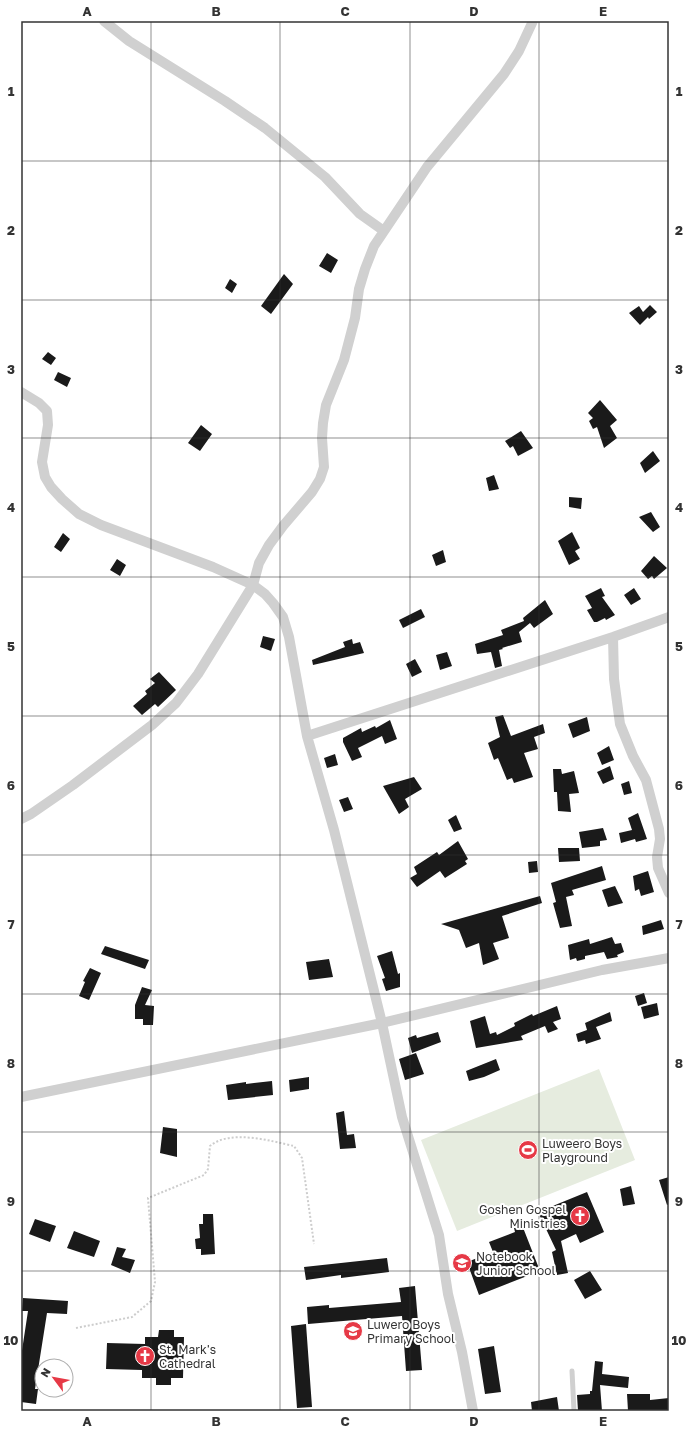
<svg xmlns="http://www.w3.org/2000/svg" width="690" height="1432" font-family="'Golos Text',sans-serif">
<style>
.green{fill:#e6ecdf}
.building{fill:#1a1a1a}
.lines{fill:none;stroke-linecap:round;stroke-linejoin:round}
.path{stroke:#cdcdcd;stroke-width:2;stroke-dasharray:2 2;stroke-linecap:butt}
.lane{stroke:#d0d0d0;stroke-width:5}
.street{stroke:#d0d0d0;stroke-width:10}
.grid{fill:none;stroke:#333;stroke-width:1;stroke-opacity:0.55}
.labels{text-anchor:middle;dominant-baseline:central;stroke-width:4;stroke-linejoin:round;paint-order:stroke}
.poi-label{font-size:12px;fill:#333;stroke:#fff;text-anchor:start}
.neatline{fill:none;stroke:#333;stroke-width:1.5}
.grid-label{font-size:13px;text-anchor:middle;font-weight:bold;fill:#333}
</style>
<rect width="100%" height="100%" fill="#fff"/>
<path class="green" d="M599 1069 635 1160 457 1231 421 1140Z"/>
<path class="building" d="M327 253 338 260 331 273 319 266Z
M284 274 293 284 271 314 261 306Z
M230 279 237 284 232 293 225 288Z
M650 305 657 312 649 319 648 317 640 325 629 313 639 306 643 312Z
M48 352 56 358 51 365 42 359Z
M58 372 71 378 67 387 54 380Z
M600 400 617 420 610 426 617 438 604 448 597 427 593 429 589 421 593 418 588 413Z
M201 425 212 434 200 451 188 443Z
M521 431 533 448 518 456 513 446 510 448 505 441Z
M653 451 660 461 645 473 640 463Z
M494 475 499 489 489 491 486 478Z
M569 497 582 498 581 509 569 507Z
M651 512 660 527 653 532 639 517Z
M572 532 580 548 575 551 580 559 569 565 558 541Z
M63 533 70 539 61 552 54 547Z
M443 550 446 562 436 566 432 555Z
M654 556 667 568 654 579 652 576 648 579 641 571Z
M117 559 126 565 120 576 110 570Z
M601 588 605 596 602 597 615 615 606 620 605 618 597 622H594L587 610 592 608 585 596Z
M634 588 641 599 631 605 624 595Z
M545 600 553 614 534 628 530 623 519 632 522 642 502 648 503 649 499 650 502 666 495 668 491 652 477 654 475 644 503 635 501 630 524 621 523 618Z
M421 609 425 617 403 628 399 620Z
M263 636 275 639 271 651 260 647Z
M352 639 353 644 360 642 364 653 313 665 312 660 345 647 343 642Z
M447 652 452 666 440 670 436 655Z
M415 659 422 672 412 677 406 664Z
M159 672 176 690 158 707 155 704 142 715 133 706 147 694 145 691 155 683 150 679Z
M503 715 511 736 543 724 545 733 534 737 538 749 524 753 533 777 514 783 512 778 507 780 498 758 494 760 488 743 500 737 495 717Z
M587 717 590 731 573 738 568 724Z
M390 720 397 739 385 744 382 736 358 748 362 757 352 761 343 742V738L361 728 362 732 375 726 376 728Z
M609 746 614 760 602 765 597 753Z
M335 754 338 765 327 768 324 758Z
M610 766 614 779 603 784 597 772Z
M553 769H561L562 774 574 771 579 793 569 794 571 812 558 811 557 792H554Z
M414 777 422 789 405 799 409 807 399 814 383 786Z
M629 781 632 793 624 795 621 784Z
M348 797 353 809 344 812 339 800Z
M638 813 647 839 636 842 635 839 621 843 619 833 632 830 628 818Z
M456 815 462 829 454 832 448 820Z
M603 828 607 840 600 841V846L582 848 579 832Z
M458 841 468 859 465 861 467 864 445 878 440 871 417 887 410 878 417 874 414 867 437 852 439 855Z
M558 848H579L580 861 559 862Z
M537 861 538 872 529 873 528 862Z
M602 866 606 880 572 890 574 895 566 897 572 926 560 928 553 903 556 902 551 883Z
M648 871 654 892 641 896 639 889 635 891 633 876Z
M615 886 623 903 608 907 602 890Z
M540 896 542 903 502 916 509 938 493 943 499 959 483 965 479 943 466 948 459 930 441 924Z
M661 920 664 929 643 935 642 926Z
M612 937 615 944 621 943 624 952 617 955 618 957 607 959 604 952 585 956V959L577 961 576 958 570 960 568 945 589 939 590 944Z
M105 946 149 960 145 969 101 954Z
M392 951 398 974 400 973V987L386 991 382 979 385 978 377 956Z
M329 959 333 977 309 980 306 962Z
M90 968 101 973 89 1000 79 996 85 982 83 981Z
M142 987 152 990 145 1005 154 1006 153 1025H143V1019H135V1005Z
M644 993 647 1003 638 1006 635 996Z
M657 1003 659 1015 644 1019 641 1007Z
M557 1006 561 1019 553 1022 558 1029 548 1033 545 1026 521 1036 523 1040 476 1048 470 1021 485 1016 490 1034 496 1032 497 1035 515 1026 514 1023 532 1014 533 1016Z
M610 1012 612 1021 596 1027 601 1039 586 1044 585 1040 578 1042 576 1034 587 1030 585 1023Z
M438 1032 441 1042 412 1053 408 1038 416 1035 417 1038Z
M416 1053 424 1074 405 1080 399 1059Z
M496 1059 500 1070 484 1077 469 1081 466 1071Z
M309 1077V1089L290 1092 289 1080Z
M272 1081 273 1095 228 1100 226 1085 246 1082V1084Z
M344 1111 347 1135 354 1134 356 1148 340 1149 336 1113Z
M163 1127 177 1129V1157L160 1153Z
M669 1177V1204L667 1205 659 1180Z
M631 1186 635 1204 623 1206 620 1189Z
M587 1192 604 1232 580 1243 576 1234 561 1241 568 1273 557 1275 552 1252 556 1250 538 1212Z
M203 1214H213L215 1254 201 1255V1249H196L195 1239 200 1238 199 1224H203Z
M35 1219 56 1226 50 1242 29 1234Z
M522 1225 540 1271 479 1295 467 1262 493 1252 489 1242 515 1232 514 1228Z
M74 1231 100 1241 94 1257 67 1248Z
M117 1247 126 1249 122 1257 135 1260 130 1273 111 1265Z
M387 1258 389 1272 341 1278V1275L306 1280 304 1267Z
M590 1271 602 1290 585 1299 574 1280Z
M415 1286 422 1370 406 1371 402 1316 308 1324 307 1307 329 1305V1308L401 1302 399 1288Z
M23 1298 68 1301 67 1314 47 1313 35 1389H38L36 1404 21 1402V1357L28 1311H22Z
M306 1324 312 1407 297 1408 291 1326Z
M159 1330H174V1337H184L183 1378H171V1385H156V1378H142V1370L106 1369 107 1343 145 1344V1337H158Z
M494 1346 501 1392 485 1394 478 1349Z
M595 1361 603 1362 602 1374 629 1377 628 1388 600 1385 602 1411H578L577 1395 590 1394V1391H592Z
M627 1394H650V1400L669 1398V1411H628Z
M557 1397 559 1411H532L531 1402Z"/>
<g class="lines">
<path class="path" d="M76 1328 132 1317 151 1301 155 1282 148 1198 204 1175 208 1169 210 1146C230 1129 271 1141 294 1146L302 1158 314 1244"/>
<path class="lane" d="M572 1371 574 1411"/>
<path class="street" d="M104 21 129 41 225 101 265 128 325 177 360 214 384 231
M21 392 39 403 47 411 48 425 42 462 45 477 51 487 62 499 79 514 101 525 213 567 253 585 265 594 273 603 283 617 289 637 307 736 334 830 382 1023 402 1117 439 1235 448 1294 462 1352 473 1411
M613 637 614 679 620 724 633 756 646 780 659 829 660 839 657 857 658 868 669 893
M307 736 613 637 669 617
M21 819 31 814 73 785 152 725 176 703 198 674 253 585 259 563 269 545 283 526 312 492 320 479 324 467 322 438 323 423 326 405 344 360 355 318 359 289 365 269 374 246 427 167 504 74 519 51 533 21
M21 1097 382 1023 602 970 669 958"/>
</g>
<path class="grid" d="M151 21V1411M280 21V1411M410 21V1411M539 21V1411M21 161H669M21 300H669M21 438H669M21 577H669M21 716H669M21 855H669M21 994H669M21 1132H669M21 1271H669"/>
<defs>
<symbol id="stadium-disc" viewBox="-11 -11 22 22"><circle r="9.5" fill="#e63946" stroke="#fff"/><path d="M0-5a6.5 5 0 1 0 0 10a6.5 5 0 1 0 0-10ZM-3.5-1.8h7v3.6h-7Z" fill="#fff"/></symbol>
<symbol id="church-disc" viewBox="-11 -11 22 22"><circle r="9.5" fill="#e63946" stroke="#fff"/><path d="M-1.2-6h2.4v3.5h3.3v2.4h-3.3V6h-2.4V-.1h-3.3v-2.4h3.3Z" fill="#fff"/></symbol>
<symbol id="school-disc" viewBox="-11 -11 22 22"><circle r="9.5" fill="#e63946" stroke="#fff"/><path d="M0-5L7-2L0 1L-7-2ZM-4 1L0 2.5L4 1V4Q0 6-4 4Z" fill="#fff"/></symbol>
</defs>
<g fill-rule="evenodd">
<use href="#stadium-disc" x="517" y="1139" width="22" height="22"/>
<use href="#church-disc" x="569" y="1205" width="22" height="22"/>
<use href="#school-disc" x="451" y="1252" width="22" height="22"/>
<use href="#school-disc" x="342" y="1320" width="22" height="22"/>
<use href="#church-disc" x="134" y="1345" width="22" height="22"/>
</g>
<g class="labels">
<g class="poi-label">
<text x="542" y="1143">Luweero Boys<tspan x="542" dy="14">Playground</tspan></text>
<text x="566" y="1209" text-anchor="end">Goshen Gospel<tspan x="566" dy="14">Ministries</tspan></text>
<text x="476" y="1256">Notebook<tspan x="476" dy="14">Junior School</tspan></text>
<text x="367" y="1324">Luwero Boys<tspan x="367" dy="14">Primary School</tspan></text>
<text x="159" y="1349">St. Mark's<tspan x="159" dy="14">Cathedral</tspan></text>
</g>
</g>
<rect width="690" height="1432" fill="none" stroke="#ffffff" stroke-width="44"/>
<g transform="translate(54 1378) rotate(302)"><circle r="19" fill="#ffffff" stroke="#adadad"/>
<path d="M0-3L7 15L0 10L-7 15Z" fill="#e63946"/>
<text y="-6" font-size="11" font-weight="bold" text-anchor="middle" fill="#333333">N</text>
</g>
<rect x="22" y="22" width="646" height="1388" class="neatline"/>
<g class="grid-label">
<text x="87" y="16">A</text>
<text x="216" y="16">B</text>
<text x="345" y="16">C</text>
<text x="474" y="16">D</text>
<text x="603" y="16">E</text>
<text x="11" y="96">1</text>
<text x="679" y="96">1</text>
<text x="11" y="235">2</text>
<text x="679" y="235">2</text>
<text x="11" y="374">3</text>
<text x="679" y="374">3</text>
<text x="11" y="512">4</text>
<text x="679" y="512">4</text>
<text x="11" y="651">5</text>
<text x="679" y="651">5</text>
<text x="11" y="790">6</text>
<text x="679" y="790">6</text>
<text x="11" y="929">7</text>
<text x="679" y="929">7</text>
<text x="11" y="1068">8</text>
<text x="679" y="1068">8</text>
<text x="11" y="1206">9</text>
<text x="679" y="1206">9</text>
<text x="11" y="1345">10</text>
<text x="679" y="1345">10</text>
<text x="87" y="1426">A</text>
<text x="216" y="1426">B</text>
<text x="345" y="1426">C</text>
<text x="474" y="1426">D</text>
<text x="603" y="1426">E</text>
</g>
</svg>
